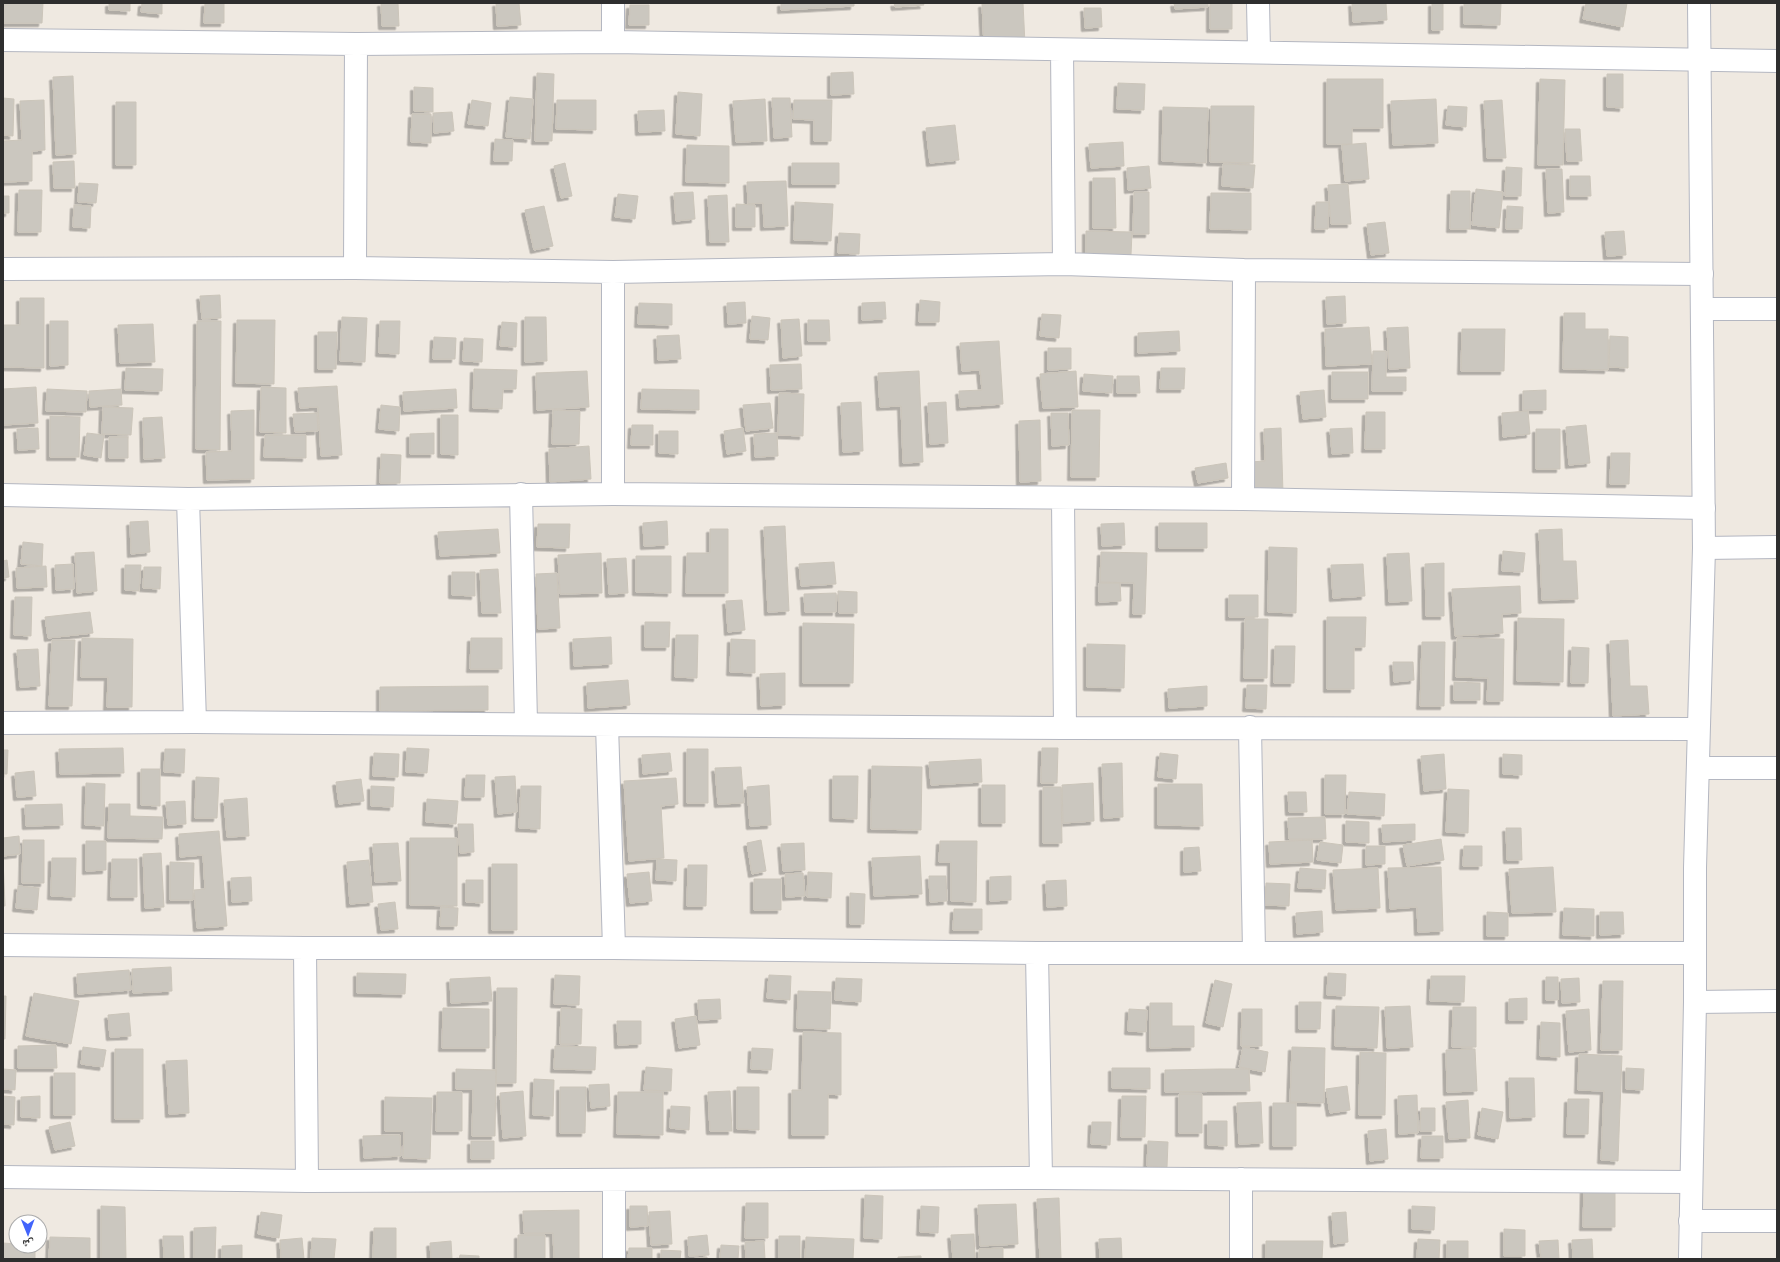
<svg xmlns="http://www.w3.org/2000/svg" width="1780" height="1262" font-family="'Sofia Sans Condensed','Noto Naskh Arabic',sans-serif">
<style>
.building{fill:#cbc7bf;stroke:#cbc5ba;filter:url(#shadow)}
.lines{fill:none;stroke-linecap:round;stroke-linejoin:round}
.minor-casing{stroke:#b4b7c1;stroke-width:24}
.tertiary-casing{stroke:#b4b7c1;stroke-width:24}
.minor{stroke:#fff;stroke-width:22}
.tertiary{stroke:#fff;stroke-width:22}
</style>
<defs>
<filter id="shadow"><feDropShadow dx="-3.5" dy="3.5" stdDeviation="0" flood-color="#0004"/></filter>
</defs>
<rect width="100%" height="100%" fill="#efe9e1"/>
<path class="building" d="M3 3H43L42 23H3Z
M109 3H130V11L109 10Z
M142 3H162V14L141 12Z
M205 3H224V23H204Z
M381 3H398L399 26H382Z
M496 3H519L521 25 497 26Z
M781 3H854V6L781 10Z
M894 3H923L924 5 895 7Z
M1023 3 1025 44 984 46 982 4Z
M1174 3H1208V7L1175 9Z
M1210 3H1232V29H1210Z
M1352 3H1386L1387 20 1353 22Z
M1432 3H1443V30H1432Z
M1464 3H1501L1500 25 1464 24Z
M1586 3H1627L1623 27 1583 19Z
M630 5H649V25H629Z
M1084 8H1101L1102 27 1085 28Z
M853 72 854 94 831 95V73Z
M537 73 554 74 552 141H535Z
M1607 74H1623V108L1607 107Z
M73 76 76 154 56 155 53 77Z
M1327 79H1383V128H1352V144H1327Z
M1540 79 1565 80 1563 165H1538Z
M1118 83 1145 84 1144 110 1117 109Z
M414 87 433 88V112L414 111Z
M678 92 702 94 700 136 676 134Z
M510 97 533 99 530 139 506 137Z
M3 98 14 99 13 136 3 135Z
M772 98H790L792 137 774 138Z
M765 99 767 141 736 142 733 101Z
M1436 99 1438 143 1393 145 1391 101Z
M44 100 45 150 32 151V181L3 182V141L22 140 20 101Z
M472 100 491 103 488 126 468 124Z
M557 100H596V130L556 129Z
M794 100H832L831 141H814V120L793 119Z
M1502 100 1506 158H1487L1484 101Z
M116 102H136V165H116Z
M1211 106H1254L1253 163 1210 162Z
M1448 106 1467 107 1466 127 1446 125Z
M1163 107 1208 108 1206 163 1162 161Z
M664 110 665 131 639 132 638 111Z
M452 112 454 131 434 133 433 113Z
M412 114H431V143L411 142Z
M955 125 959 160 930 163 926 128Z
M1565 129H1580L1582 161H1567Z
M495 139 513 140 512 161H494Z
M1123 142 1124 166 1091 168 1089 144Z
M1366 143 1369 179 1345 181 1342 145Z
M687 145 729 146V183L686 182Z
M74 161 75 188H54L53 162Z
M565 163 572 196 561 198 554 166Z
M792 163H839V184H792Z
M1223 164 1255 165 1253 188 1222 186Z
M1149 166 1151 188 1128 190 1127 168Z
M1506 167 1522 168 1521 196H1505Z
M1546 169H1562L1564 212 1548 213Z
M1570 176H1590L1591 196H1570Z
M1093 178H1115L1116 228H1093Z
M786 181 788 226 764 227 763 203 748 204 747 182Z
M79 183 98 184 96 203 78 202Z
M1348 184 1351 224H1331L1328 185Z
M1476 189 1503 192 1499 228 1472 225Z
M19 190H42L41 232H18Z
M1451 191H1470V229H1450Z
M693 192 695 219 676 221 674 193Z
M1134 192H1149V234H1133Z
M1211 193H1251V230L1210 229Z
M618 194 638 196 635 219 615 217Z
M727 195 729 242H710L708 196Z
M3 196H9V213H3Z
M795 202 833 204 831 241 794 240Z
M1316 202H1329L1328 229H1315Z
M736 204 755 205V227H736Z
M74 205 91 206 90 228 73 227Z
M544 206 553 246 534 250 525 210Z
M1507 206 1523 207 1522 229H1506Z
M1385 222 1389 253 1371 255 1367 224Z
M1086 231 1132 232 1131 255H1086Z
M1624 231 1626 255 1607 256 1605 232Z
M839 233 860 234 859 254 838 253Z
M220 295 221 318 202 319 200 296Z
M1345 296 1346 323 1327 324 1326 297Z
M20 298H44V368L3 367V325H20Z
M920 300 940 302 939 322H919Z
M745 302 746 323 728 324 727 303Z
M885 302 886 319 862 320V303Z
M639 303 672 304V325L638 324Z
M1564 313H1585V329H1608V370L1563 369Z
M1042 314 1061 315 1059 338 1040 336Z
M752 316 770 318 768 340 750 339Z
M342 317 367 318 365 362 340 361Z
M525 317H546L547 361 525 362Z
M799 319 802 356 783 358 781 320Z
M237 320H275L274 384 236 383Z
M808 320H829L830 341H808Z
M50 321H68V365L50 366Z
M197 321H221L220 450 196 449Z
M380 321H400L399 354 379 353Z
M502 322 517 323 516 347 500 346Z
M153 324 155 362 120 363 118 325Z
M1369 327 1372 364 1326 366 1325 329Z
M1408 327 1410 368 1389 369 1387 328Z
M1462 329H1505L1504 371H1461Z
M1179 331 1180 351 1138 353V333Z
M318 332H337L336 369H318Z
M679 335 681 359 658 360 657 336Z
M1610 336 1628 337V368L1609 367Z
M434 337 456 338 455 359H433Z
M464 338 483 339 482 362 463 361Z
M999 341 1003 404 960 407 959 391 982 390 980 370 962 371 960 343Z
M1048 348H1071V369L1048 370Z
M1373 351H1386V377H1406V391H1372Z
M801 364 802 389 771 390 770 365Z
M126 368 163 369 162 391 125 390Z
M1161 368H1185L1184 389H1160Z
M474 369 517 370 516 389H503L502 409 473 408Z
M587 371 589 407 537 410 536 373Z
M919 371 923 462 903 463 901 406 880 407 878 373Z
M1076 371 1078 407 1043 408 1040 374Z
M1332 372H1368V399H1332Z
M1084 374 1113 376 1112 393 1083 391Z
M1117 376H1139L1140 393H1117Z
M337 386 342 455 321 456 318 407 300 408 298 388Z
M36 387 38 423 3 425V389Z
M261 387 286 388V433L260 432Z
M47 389 87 391 86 412 46 411Z
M121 389 122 405 90 407 89 391Z
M456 389 457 408 404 411 403 392Z
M642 389 699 390V410L641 409Z
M1324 390 1326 417 1303 419 1300 392Z
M1546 390V410H1523V391Z
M779 393 804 394 803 436 778 435Z
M861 402 863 451 843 452 841 403Z
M946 402 948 443 930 444 928 403Z
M770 403 773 428 746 431 743 405Z
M381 405 400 407 399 431 379 429Z
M103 407 133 408 131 435 102 434Z
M254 410V479L207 480 206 452 232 451 231 411Z
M553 410 580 411 579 444H552Z
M1072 410H1100L1099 477H1071Z
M1528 411 1530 434 1503 437 1502 413Z
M1366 412H1385V449H1365Z
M317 413 318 431 295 432 293 414Z
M1051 413H1068L1069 445 1052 446Z
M441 415H458V455L441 454Z
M50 416 80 417 79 457H50Z
M162 417 165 458 144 459 143 418Z
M1040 420 1041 481 1020 482 1019 421Z
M632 425H653V445H631Z
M1586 425 1590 463 1569 465 1566 427Z
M38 428 39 449 18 450 17 429Z
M743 428 746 451 727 454 724 431Z
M1281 428 1283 493 1250 494V462L1265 461 1264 429Z
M1352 428 1353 453 1332 454 1330 429Z
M1536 429H1560V469H1536Z
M659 431H678V454L659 453Z
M87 433 104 435 101 458 84 455Z
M434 433V454H410V434Z
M777 433 778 456 755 457 754 434Z
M265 435H306V458L264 457Z
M109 437H128V458H109Z
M589 446 591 479 550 482 549 449Z
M1611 453H1630L1629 484H1610Z
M381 454 401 455 400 483H380Z
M1226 463 1228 478 1198 483 1195 468Z
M148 521 150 552 131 554 130 522Z
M667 521 668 545 644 546 643 523Z
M1124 523 1125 545 1102 546 1101 524Z
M1159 523H1207V548H1159Z
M538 524H570L569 548 537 547Z
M785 526 789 611 768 612 764 527Z
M498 529 500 553 440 556 438 532Z
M710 529H728V593H686L687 553H710Z
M1562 529 1563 561H1576L1578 599 1542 600 1539 530Z
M23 542 43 544 42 566 21 564Z
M1269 547 1297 548 1296 613 1268 612Z
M1503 551 1525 553 1523 572 1502 571Z
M94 552 97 591 77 593 75 553Z
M1101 552 1147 553 1145 614H1133L1134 583 1100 582Z
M601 553 602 593 560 594 558 555Z
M1409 553 1412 601 1389 602 1387 554Z
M636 556H671V593L636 592Z
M626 558 628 593 609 594 607 559Z
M7 560 9 577 3 578V561Z
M834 562 836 584 801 586 799 564Z
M1444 563V616H1426L1425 564Z
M73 564 74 589 56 590 55 565Z
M1363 564 1365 596 1333 598 1331 565Z
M125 565H141L139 591 125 590Z
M46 566 47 587 17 588 16 568Z
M144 567H161L160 589 143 588Z
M498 569 501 613H482L480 570Z
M452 572H475V596L452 595Z
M557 573 560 628 538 629 536 574Z
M1099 583H1120L1121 601 1099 602Z
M1520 586 1521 613 1502 614 1503 633 1455 636 1452 589Z
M838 591 857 592V613H839Z
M836 593V612H805L804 594Z
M1229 595H1258V617H1229Z
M15 597H32L31 636 14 635Z
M742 600 745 630 728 632 726 601Z
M90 612 93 633 48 638 45 617Z
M1327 617H1366L1365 647H1354V689H1327Z
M1518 618 1564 619 1563 682 1517 681Z
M1245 619H1268L1267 678H1244Z
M645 622H670L669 647H645Z
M803 623 854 624 853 683H803Z
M676 635H698L697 678 675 677Z
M611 637 612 664 574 666 573 639Z
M82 638 133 639 132 707H107L108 677H81Z
M471 638H502V669H470Z
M1457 638 1504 639 1503 701H1487L1488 678 1456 677Z
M731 639 755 640V673L730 672Z
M52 640H75L72 706H49Z
M1628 640 1630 686H1647L1649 714 1613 716 1610 641Z
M1422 642H1445L1444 706H1420Z
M1087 644 1125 645 1124 688 1087 687Z
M1275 646H1295L1294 683H1274Z
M1572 647 1589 648 1588 683H1571Z
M38 649 40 686 20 687 17 650Z
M1393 662H1413L1414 680 1394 682Z
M785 673V705L761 706 760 674Z
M628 680 630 705 588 708 587 683Z
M1454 682 1480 683V700H1454Z
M1247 685H1267L1266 709 1246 708Z
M488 686V710L380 711V687Z
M1207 686V706L1169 708 1168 689Z
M123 748 124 773 60 774 59 749Z
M407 748 429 749 427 773 406 772Z
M1042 748H1058L1057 783H1041Z
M165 749H185L184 773 164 772Z
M687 749H708V803H687Z
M3 750H8L7 774H3Z
M374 753 399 754 398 777 373 776Z
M670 753 672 771 643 774 642 755Z
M1160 753 1178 755 1176 779 1158 777Z
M1444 754 1446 789 1424 791 1421 756Z
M1503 754 1522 755V775L1503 774Z
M981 759 982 782 931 785 929 762Z
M1122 763 1123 817 1104 818 1102 764Z
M872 766 922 767 921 830 871 829Z
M741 767 744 803 718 804 715 768Z
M141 769H160V806L141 805Z
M34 771 36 796 17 797 15 773Z
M466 775H485L484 797H465Z
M1325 775H1346L1345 814H1325Z
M515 776 517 812 498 814 495 777Z
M833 776H858L857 819 833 818Z
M196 777 219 778 217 818H195Z
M676 778 678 804 661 806 664 858 629 861 624 781Z
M361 779 364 801 339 804 336 782Z
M86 783 105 784 104 826 85 825Z
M1093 783 1094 821 1063 823 1062 785Z
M1158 784H1202L1203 826 1158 825Z
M769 785 771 825 750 826 747 787Z
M982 785H1005V823H982Z
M371 786 394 787 393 807 371 806Z
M521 786H541L540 829 519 828Z
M1043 787H1061L1062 843H1043Z
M1448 789 1469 790 1468 833 1446 832Z
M1288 792H1306L1307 812H1289Z
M1349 792 1385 794 1384 816 1347 814Z
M247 798 249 836 227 837 224 800Z
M427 799 458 801 456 824 426 822Z
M185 801 186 824 168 825 166 802Z
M62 804 63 825 26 826 25 805Z
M109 804H130V816L163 817 162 839 108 838Z
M1325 817 1326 839H1289L1288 818Z
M1346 821 1369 822V843L1346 842Z
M458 824H473L474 852 460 853Z
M1415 824V840L1383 842 1382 825Z
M1506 828H1521L1522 860H1507Z
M219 831 227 926 197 928 194 890 205 889 203 855 180 857 179 834Z
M19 836 20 854 3 856V838Z
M410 838H457V906L410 905Z
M1441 839 1444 860 1407 866 1403 845Z
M23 840H44V883H22Z
M761 840 766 871 752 874 747 843Z
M1312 840 1313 862 1270 864 1269 842Z
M86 841H106V870L86 871Z
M940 841H977L976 902 951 901V862H939Z
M1320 842 1343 845 1341 863 1317 860Z
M398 843 401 881 375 882 373 844Z
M804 843 805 870 783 871 781 844Z
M1366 846H1385V864L1366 865Z
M1464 846H1482V866H1463Z
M1199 847 1201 871 1184 872V848Z
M161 853 164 907 145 908 143 854Z
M920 856 922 894 874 896 872 858Z
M3 858 5 906H3Z
M52 858H76L75 897 51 896Z
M112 859H137V897H111Z
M657 859 677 860 676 881 656 880Z
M369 860 373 902 350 904 347 862Z
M170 862 194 863 193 900H170Z
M492 864H517V930H492Z
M688 865H707L706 906H687Z
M1441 867 1443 931 1418 932 1417 907 1390 909 1388 868Z
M1553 867 1556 912 1512 913 1509 869Z
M1300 868 1326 870 1325 889 1298 888Z
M1378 868 1380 908 1336 910 1333 870Z
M649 872 652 901 630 903 627 874Z
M808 872 832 873 831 898 807 897Z
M803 873 805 896 786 897 785 874Z
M929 876H946L947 901 930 902Z
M1011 876V900L990 901V877Z
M251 877 252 901 232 902 231 878Z
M754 879H781V910H754Z
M466 880H483V903L466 902Z
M1066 880 1067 906 1047 907 1046 881Z
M1266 883 1290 884 1289 906 1265 905Z
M18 886 39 888 37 910 16 908Z
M850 893 865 894 864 924H850Z
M395 902 398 929 381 930 378 904Z
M441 907 458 908 457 926H440Z
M1564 908 1594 909V936L1563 935Z
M954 909H982V930H953Z
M1322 911 1323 932 1297 934 1296 913Z
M1487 912 1508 913V936H1487Z
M1600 912H1623L1624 934 1600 935Z
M171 967 172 991 133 993 132 969Z
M129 970 131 990 78 994 77 974Z
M357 973 406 974 405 994 357 993Z
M1328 973 1346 974 1345 996 1327 995Z
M555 975 580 976 579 1005 554 1004Z
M769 975 791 976 790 1000 767 998Z
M1431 976H1465L1464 1002 1430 1001Z
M490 977 492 1001 451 1003 450 979Z
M1546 977H1558V1000H1546Z
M836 978 862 979 861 1002 835 1000Z
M1579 978 1580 1002 1562 1003 1561 979Z
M1215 980 1232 984 1223 1027 1206 1023Z
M1603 981H1623L1622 1050H1601Z
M497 988H517L516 1083H496Z
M798 991 831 992 830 1029 797 1028Z
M34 993 79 1001 71 1044 26 1036Z
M3 996H6L5 1039H3Z
M1527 998V1020H1509V999Z
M720 999 721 1019 699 1020 698 1000Z
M1299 1002H1321L1320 1029H1299Z
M1150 1003H1172V1026H1194V1047L1150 1048Z
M1336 1006 1379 1007 1377 1048 1335 1046Z
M1410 1006 1413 1047 1387 1048 1385 1007Z
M1453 1007H1476V1047H1452Z
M443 1008 489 1009V1048H442Z
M561 1008 582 1009 581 1044H560Z
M1129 1009 1147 1010 1146 1032 1128 1031Z
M1242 1009H1262V1046H1241Z
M1589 1009 1591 1050 1569 1052 1566 1011Z
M129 1013 131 1036 110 1037 108 1015Z
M696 1016 700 1045 679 1048 675 1019Z
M617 1021H641V1044L618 1045Z
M1541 1022 1560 1023V1057L1540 1056Z
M803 1032 841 1033V1095L828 1094V1135H792V1090H802Z
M56 1045 57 1068H18V1046Z
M555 1046 596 1047 595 1070 554 1069Z
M83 1047 106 1050 103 1067 81 1064Z
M1243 1047 1268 1052 1265 1072 1239 1067Z
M1292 1047 1325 1048 1324 1103 1290 1102Z
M752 1048 773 1049 771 1070 751 1069Z
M115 1049H143V1119H115Z
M1475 1049 1477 1091 1447 1092 1446 1050Z
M1360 1052 1386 1053 1385 1115H1359Z
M1579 1054 1622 1056 1618 1161 1601 1160 1604 1091 1578 1090Z
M187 1060 189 1113 169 1114 166 1061Z
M646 1067 672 1069 671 1091 644 1090Z
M1112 1068H1150V1089L1112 1088Z
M1626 1068 1644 1069 1643 1090 1626 1089Z
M3 1069 16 1070 15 1090 3 1089Z
M456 1069 496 1070 495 1136H472L473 1089H456Z
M1219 1069H1249L1250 1091 1165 1092V1070Z
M54 1073H75V1115H54Z
M1509 1078H1534L1535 1117 1510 1118Z
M534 1079 554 1080 553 1116 533 1115Z
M609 1084 610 1106 591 1108 589 1085Z
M1347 1086 1350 1110 1330 1113 1326 1089Z
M560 1087H586L585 1133H560Z
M737 1087H759V1130L737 1129Z
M523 1091 526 1136 503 1138 500 1093Z
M730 1091 732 1131H710L708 1092Z
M437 1092H462V1131H436Z
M618 1092H663V1135L617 1134Z
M1179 1094H1202V1133H1179Z
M1417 1095 1418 1133 1399 1134 1398 1096Z
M3 1096 15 1097 14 1125 3 1124Z
M40 1096V1118L21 1117V1097Z
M1122 1096H1146L1145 1137H1121Z
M385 1097 432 1098 430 1159 403 1158 404 1131H385Z
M1568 1099H1589L1588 1134H1567Z
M1468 1100 1470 1138 1449 1139 1446 1102Z
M1261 1102 1263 1143 1239 1144 1237 1103Z
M1273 1103H1296V1146H1273Z
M671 1106 690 1107 689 1130 670 1128Z
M1421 1108H1435V1131H1420Z
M1482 1108 1503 1112 1498 1139 1478 1135Z
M1208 1121H1227V1146L1208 1145Z
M70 1122 75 1146 55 1150 49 1127Z
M1092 1122H1111L1110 1145 1091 1144Z
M1386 1129 1388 1159 1370 1161 1368 1131Z
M400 1135 401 1156 364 1158 363 1136Z
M1422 1136H1443V1158H1421Z
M471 1141H494V1159H471Z
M1148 1141 1168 1142 1167 1167 1147 1166Z
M1584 1186 1615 1187V1227H1583Z
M865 1195 883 1196 882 1239 864 1238Z
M1059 1198 1061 1259H1040L1037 1199Z
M746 1203H768V1238H745Z
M1016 1204 1018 1244 980 1246 978 1205Z
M101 1206 125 1207 126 1259H101Z
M630 1206H647L648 1226 630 1227Z
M921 1206 939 1207 938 1233 920 1232Z
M1412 1206 1435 1207 1434 1230 1412 1229Z
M579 1210V1259H554L553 1233H524L523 1211Z
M670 1211 672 1244 651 1245 649 1212Z
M261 1212 282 1215 279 1238 258 1234Z
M1346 1212 1348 1242 1334 1244 1332 1213Z
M216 1227 215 1259H194V1228Z
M374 1228H396V1259H373Z
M1504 1229 1525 1230V1256H1504Z
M974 1234 975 1259H953L951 1235Z
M518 1235H545V1259H518Z
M707 1235 709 1255 689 1256 688 1237Z
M163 1236H183L184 1259H164Z
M779 1236H800V1259H779Z
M50 1237 90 1238V1259H49Z
M806 1237 854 1239 853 1259H805Z
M302 1238 304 1259H281L280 1240Z
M312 1238 336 1239 334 1259H311Z
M1121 1238 1122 1259H1100L1099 1239Z
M1418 1239 1440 1240 1439 1259H1417Z
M1592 1239 1593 1259H1573L1572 1240Z
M1558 1240 1559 1259H1528L1541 1258 1539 1241Z
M451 1241 452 1258 431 1259 430 1243Z
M764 1241 765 1259H746L745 1242Z
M1266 1241H1323L1322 1259H1266Z
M1447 1241H1468V1259H1447Z
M3 1243 16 1244V1246H35V1259H3Z
M242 1245V1259H222V1246Z
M721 1245 739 1246 738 1259H720Z
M629 1248H652V1259H628Z
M1003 1248V1259H979V1249Z
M661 1250 681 1251 680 1259H661Z
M460 1255 479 1256V1259H459Z
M921 1256V1259H898V1257Z
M707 1257V1259H690Z"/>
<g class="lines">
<defs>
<path id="minor" d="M613 3V42
M1258 3 1259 51
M3 40 356 44 613 42 1777 61
M1062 50 1064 264
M355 268 356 44
M3 269 355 268 613 272 1064 264 1244 270 1702 274
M613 272V494
M1703 309H1777
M521 494 526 723
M3 495 188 499 613 494 1243 499 1704 508
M188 499 195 722
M1063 499 1065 728
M1243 499 1244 270
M1704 548 1777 547
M3 723 195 722 1065 728 1698 729
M607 725 614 948
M1250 727 1254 952
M1698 768H1777
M3 945 305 948H614L1037 953H1694
M305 948 307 1181
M1037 953 1041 1178
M1695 1002 1777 1001
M3 1177 307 1181 1041 1178 1691 1182
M1241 1179V1259
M614 1180V1259
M1690 1221H1777"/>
<path id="tertiary" d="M1690 1259 1695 1002V868L1704 548 1699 3"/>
</defs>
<use href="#minor" class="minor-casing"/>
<use href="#tertiary" class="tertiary-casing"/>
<use href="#minor" class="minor"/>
<use href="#tertiary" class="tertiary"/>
</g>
<rect width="1780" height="1262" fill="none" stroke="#2e2e2e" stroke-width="8"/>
<g transform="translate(28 1234) rotate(179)"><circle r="19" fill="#ffffff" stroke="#ababab"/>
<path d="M0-3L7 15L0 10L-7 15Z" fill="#4264fb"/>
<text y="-6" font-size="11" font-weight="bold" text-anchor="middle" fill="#2e2e2e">ش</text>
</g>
</svg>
